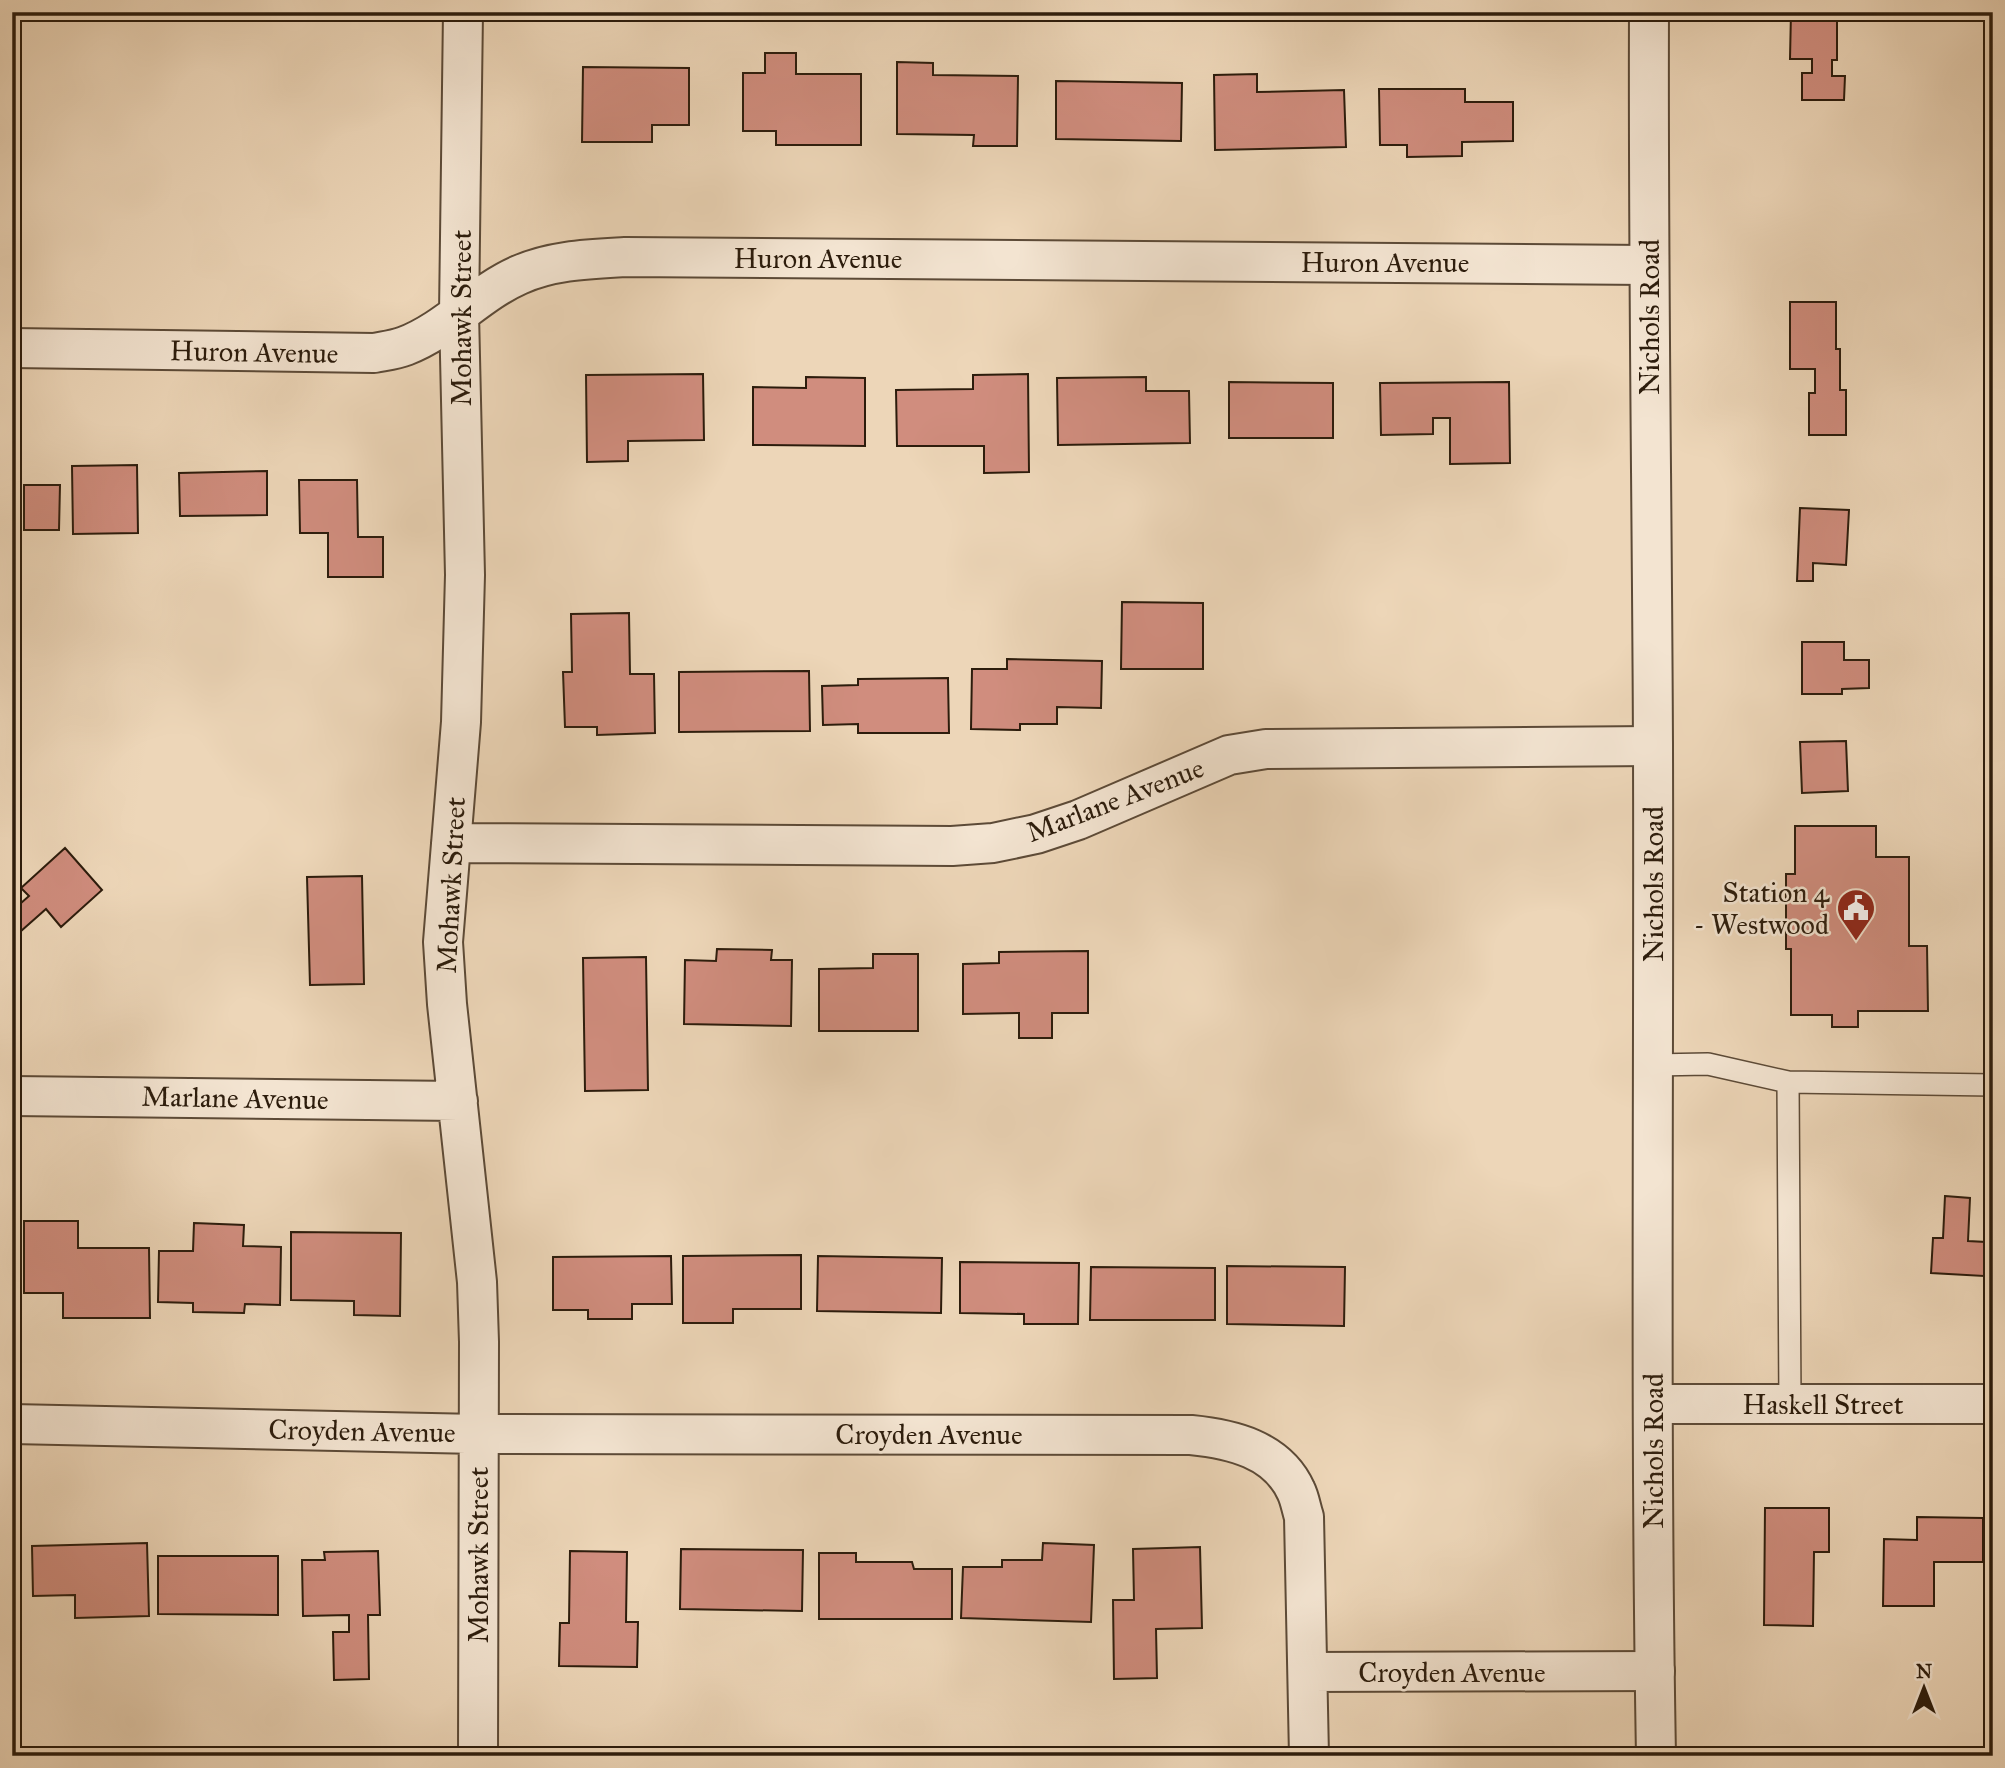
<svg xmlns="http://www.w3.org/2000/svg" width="2005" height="1768" font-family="'IM FELL Great Primer',serif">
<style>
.building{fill:#d08d7e;stroke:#2c1c0c;stroke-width:2}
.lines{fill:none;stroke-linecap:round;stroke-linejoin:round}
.service-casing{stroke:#5c4a37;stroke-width:24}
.minor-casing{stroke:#5c4a37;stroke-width:42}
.tertiary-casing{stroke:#5c4a37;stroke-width:42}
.service{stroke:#f3e4d1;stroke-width:21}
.minor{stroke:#f3e4d1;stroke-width:38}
.tertiary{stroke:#f3e4d1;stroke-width:38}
.labels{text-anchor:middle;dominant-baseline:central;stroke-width:5;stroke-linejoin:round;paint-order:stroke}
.street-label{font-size:28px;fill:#2c1c0c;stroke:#f3e4d1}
.poi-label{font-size:28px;fill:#2c1c0c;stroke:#f3e4d1;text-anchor:end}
</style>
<rect width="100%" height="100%" fill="#edd6b8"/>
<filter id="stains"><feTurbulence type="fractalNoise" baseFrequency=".00286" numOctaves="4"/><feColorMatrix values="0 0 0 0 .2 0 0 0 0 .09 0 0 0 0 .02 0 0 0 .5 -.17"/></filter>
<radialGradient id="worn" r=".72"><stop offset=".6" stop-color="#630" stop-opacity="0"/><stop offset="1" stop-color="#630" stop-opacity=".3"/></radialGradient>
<path class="building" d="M1791 12H1837V60H1832V76H1845L1844 100H1802V73H1812V59H1790Z
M765 53H796V74H861V145H776V131H743V73H765Z
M897 62 933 63V75L1018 76 1017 146H973L974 135 897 134Z
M583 67 689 68V125H652V142H582Z
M1257 74V92L1344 90 1346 147 1215 150 1214 75Z
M1056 81 1182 83 1181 141 1056 139Z
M1379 89H1465V102H1513V141L1462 142V156L1407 157V145H1380Z
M1790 302H1836V349H1840V390H1846V435H1809V393H1815V369H1790Z
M703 374 704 440 628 441V461L587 462 586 375Z
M1028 374 1029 472 984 473V446H897L896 390 973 389V375Z
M806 377 865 378V446L753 445V387L806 388Z
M1146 377V391H1189L1190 443 1058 445 1057 378Z
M1229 382 1333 383V438H1229Z
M1509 382 1510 463 1450 464V418H1433V434L1381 435 1380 383Z
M137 465 138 533 73 534 72 466Z
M267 471V515L180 516 179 473Z
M299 480H357L358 537H383V577H328V533H300Z
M24 485H60L59 530H24Z
M1800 508 1849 510 1846 565 1813 563V581H1797Z
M1122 602 1203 603V669H1121Z
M629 613 630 674H654L655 733 597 735V727H565L563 672H572L571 614Z
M1802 642H1844V660H1869V688L1842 689V694H1802Z
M1007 659 1102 661 1101 708 1057 707V724H1020V730L971 729 972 669H1007Z
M809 671 810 731 679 732V672Z
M948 678 949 733H858V724L823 725 822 686 858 685V679Z
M1846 741 1848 791 1802 793 1800 742Z
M1795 826H1876V857H1909V946H1927L1928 1011H1858V1027H1832V1015H1791V949H1786V874H1795Z
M65 848 102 890 61 927 46 909 12 939V911L29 896 21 888Z
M362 876 364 984 310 985 307 877Z
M717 949 772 950 771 960H792L791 1026 684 1024 685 960 716 961Z
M1088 951V1013H1052V1038H1019V1013L963 1014V964L999 963V952Z
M873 954H918V1031H819V969L873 968Z
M646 957 648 1090 585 1091 583 958Z
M1945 1196 1970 1198 1968 1241 1986 1242 1984 1276 1931 1273 1933 1238H1943Z
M24 1221H78V1248H149L150 1318H63V1293H24Z
M194 1223 244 1225 243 1246 281 1247 280 1305 245 1304 244 1313 193 1312V1303L158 1302 159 1251H193Z
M291 1232 401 1233 400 1316 354 1315V1301L291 1300Z
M801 1255V1309H733V1323H683V1256Z
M671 1256 672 1304H632V1319H588V1310H553V1257Z
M818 1256 942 1258 941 1313 817 1311Z
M960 1262 1079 1263 1078 1324H1024V1314L960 1313Z
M1227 1266 1345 1267 1344 1326 1227 1324Z
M1091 1267 1215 1268V1320H1090Z
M1765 1508H1829V1552H1814L1813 1626 1764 1625Z
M1917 1517 1983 1518V1562H1934V1606H1883L1884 1539 1917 1540Z
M147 1543 149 1616 75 1618V1595L33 1596 32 1546Z
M1043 1543 1094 1545 1091 1622 961 1618 963 1567H1002V1560H1042Z
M1200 1547 1202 1628 1156 1629 1157 1678 1114 1679 1113 1600H1134L1133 1549Z
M681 1549 803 1550 802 1611 680 1609Z
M378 1551 380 1615H368L369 1679 334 1680 333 1632H349V1615L303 1616 302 1560H325L324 1552Z
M570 1551 627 1552 626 1622H638L637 1667 559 1666 560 1623H569Z
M819 1553H856V1562H912L914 1569H952V1619H819Z
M158 1556H278V1615L158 1614Z
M1858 1752H1888V1756H1858Z"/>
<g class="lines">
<defs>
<path id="service" d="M1653 1065 1708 1064 1788 1082 1790 1404
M1788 1082 1993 1085"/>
<path id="minor" d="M463 12 459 313 465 575 461 722 443 942 447 1004 477 1282 479 1342 478 1756
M12 348 374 353C384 351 395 350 405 346 447 330 478 293 519 275 552 260 590 259 625 257L1648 265
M451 843 952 846 993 843 1036 834 1078 820 1229 755 1266 749 1653 746
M12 1096 458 1101
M1653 1404H1993
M12 1424 478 1434 1191 1435C1231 1439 1277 1449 1296 1491 1300 1499 1301 1508 1304 1517L1309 1756
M1309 1672 1655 1671"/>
<path id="tertiary" d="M1649 12C1648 258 1652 503 1653 748 1654 1084 1650 1420 1656 1756"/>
</defs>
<use href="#service" class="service-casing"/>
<use href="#minor" class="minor-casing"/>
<use href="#tertiary" class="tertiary-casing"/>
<use href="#service" class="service"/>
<use href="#minor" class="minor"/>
<use href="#tertiary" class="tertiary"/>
</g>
<defs>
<symbol id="civic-pin" viewBox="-11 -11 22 30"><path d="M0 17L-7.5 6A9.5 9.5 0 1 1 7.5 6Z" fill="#8f2418" stroke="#f3e4d1"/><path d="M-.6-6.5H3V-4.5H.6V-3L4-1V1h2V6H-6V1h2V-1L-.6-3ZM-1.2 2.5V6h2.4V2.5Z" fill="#fff"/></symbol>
</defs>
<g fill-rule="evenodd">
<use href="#civic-pin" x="1834" y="886" width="44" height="60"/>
</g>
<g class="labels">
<g class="street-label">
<text x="818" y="258">Huron Avenue</text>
<text x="1385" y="262">Huron Avenue</text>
<text transform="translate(1649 317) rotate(-90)">Nichols Road</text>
<text transform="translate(461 318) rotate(-90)">Mohawk Street</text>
<text transform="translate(254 352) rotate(1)">Huron Avenue</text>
<text transform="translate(1115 800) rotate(-21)">Marlane Avenue</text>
<text transform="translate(1653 884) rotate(-90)">Nichols Road</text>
<text transform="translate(451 885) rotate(-87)">Mohawk Street</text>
<text transform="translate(235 1098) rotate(1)">Marlane Avenue</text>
<text x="1823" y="1404">Haskell Street</text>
<text transform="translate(362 1431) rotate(1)">Croyden Avenue</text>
<text x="929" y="1434">Croyden Avenue</text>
<text transform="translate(1653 1451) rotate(-90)">Nichols Road</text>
<text transform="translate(478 1555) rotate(-90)">Mohawk Street</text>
<text x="1452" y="1672">Croyden Avenue</text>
</g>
<g class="poi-label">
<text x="1829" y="892">Station 4<tspan x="1829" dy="32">- Westwood</tspan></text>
</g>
</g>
<rect width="2005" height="1768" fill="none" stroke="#edd6b8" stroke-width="42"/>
<rect x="14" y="14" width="1977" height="1740" fill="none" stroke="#2c1c0c" stroke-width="3.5"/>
<rect x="21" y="21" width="1963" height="1726" fill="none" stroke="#2c1c0c" stroke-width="2"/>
<g transform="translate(1924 1688)" stroke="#f3e4d1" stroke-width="5" paint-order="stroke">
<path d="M0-5L12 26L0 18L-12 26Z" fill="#2c1c0c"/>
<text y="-10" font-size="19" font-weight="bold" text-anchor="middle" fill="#2c1c0c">N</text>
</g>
<rect width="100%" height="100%" filter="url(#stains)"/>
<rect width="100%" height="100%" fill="url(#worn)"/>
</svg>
